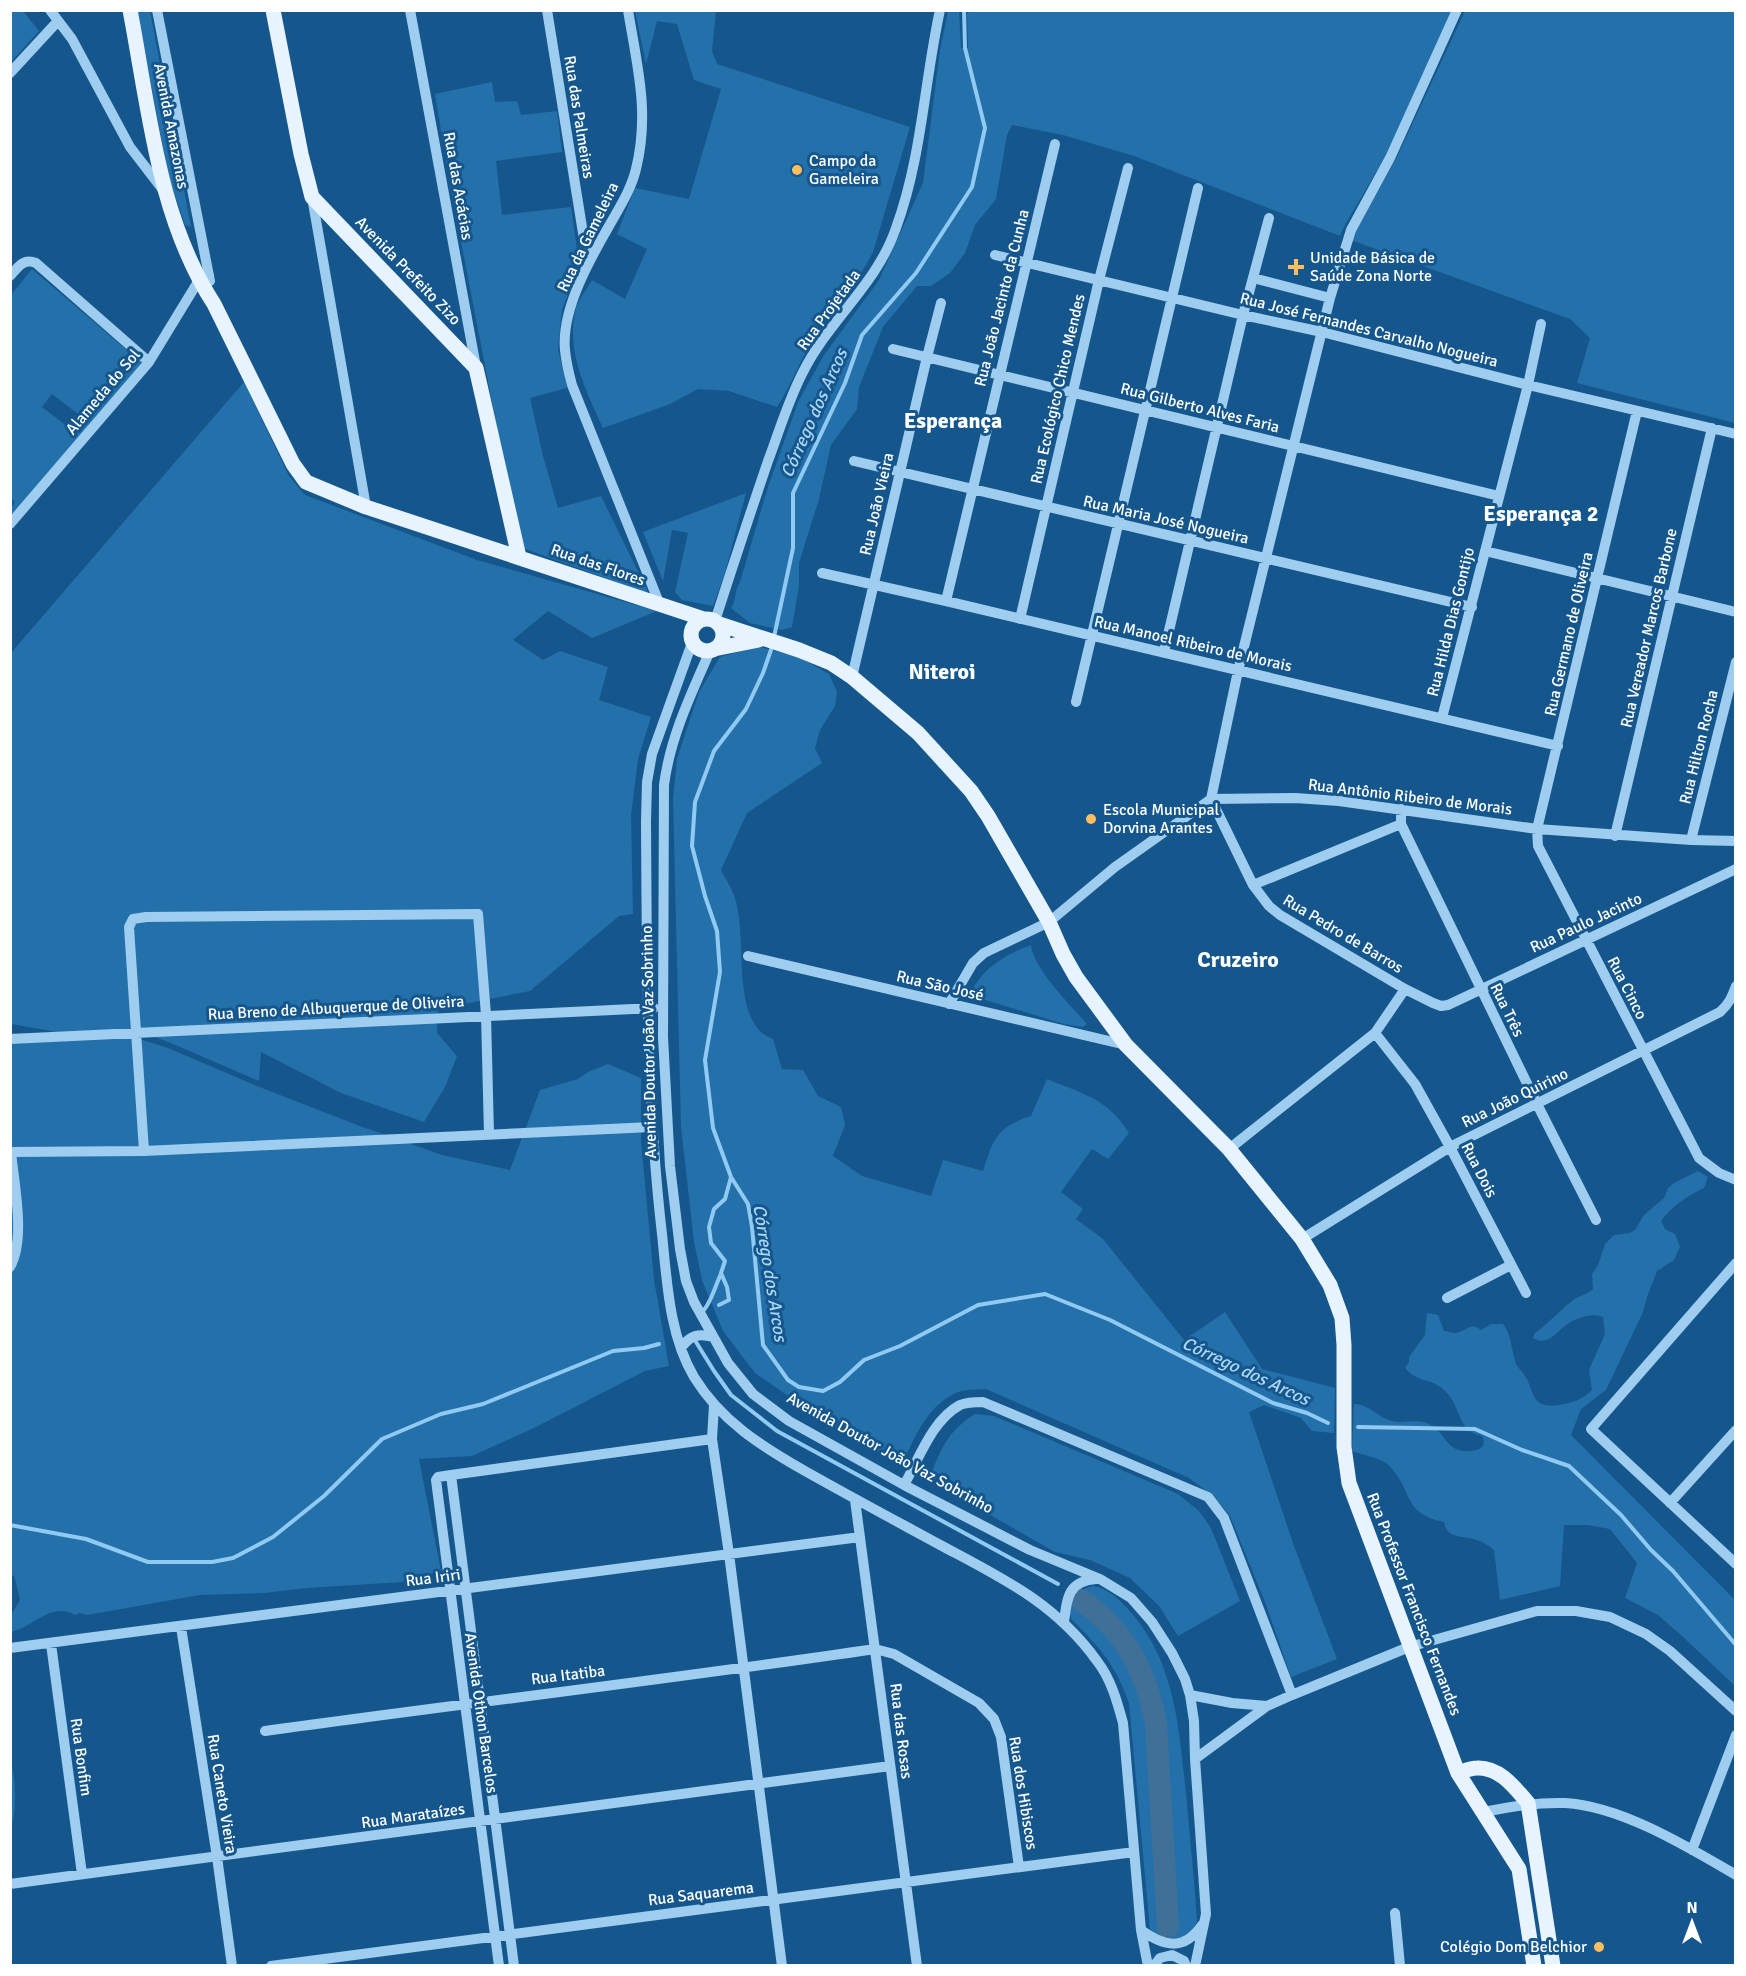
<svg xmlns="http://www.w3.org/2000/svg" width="1746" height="1976" font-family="Signika,sans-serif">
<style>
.green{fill:#2470aa;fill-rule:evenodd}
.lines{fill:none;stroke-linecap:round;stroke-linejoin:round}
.stream{stroke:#90caf3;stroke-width:4}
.river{stroke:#3f7097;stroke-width:22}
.minor{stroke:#9ecdf0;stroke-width:10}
.major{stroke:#e7f3ff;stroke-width:15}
.poi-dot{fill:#ffbd5d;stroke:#15578d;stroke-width:2}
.labels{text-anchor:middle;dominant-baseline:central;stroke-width:6;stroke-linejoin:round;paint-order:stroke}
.street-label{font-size:16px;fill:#fff;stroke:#15578d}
.poi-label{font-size:16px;fill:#fff;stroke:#15578d;text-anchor:start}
.water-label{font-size:18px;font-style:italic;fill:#aad7f7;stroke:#15578d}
.district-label{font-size:22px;font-weight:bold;fill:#fff;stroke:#15578d}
</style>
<rect width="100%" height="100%" fill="#15578d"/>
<path class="green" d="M11 10 23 11 39 31 11 62Z
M137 11H150L191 227 185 225 168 174Z
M635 11H716L712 51 717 64 910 127 873 252C857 285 831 311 812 341 799 362 791 386 777 407L729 391 698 389 670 404 603 428C586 390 565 351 576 308 579 299 587 289 592 280L625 299 647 249 617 234 635 188 689 199 721 89 694 80 677 24 657 21 646 64Z
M948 11H959L961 48H968L967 14 969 11H1452L1384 159 1346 223 1340 236 1134 156 1063 135 1012 125 1007 135 996 199 975 225 965 253 950 273 931 286H917L883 327 859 387 857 409 831 445 819 499 799 563V586L792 627 782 630 750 623 731 608C737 599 734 591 740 582L767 490 798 402 824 355 879 280 923 183 940 50Z
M1465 11H1735V423L1577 383 1590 338 1570 319 1351 240 1396 159Z
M492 82 495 102 517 101 521 115 557 111 562 152 496 161 502 215 571 207 579 264 562 310 558 349 567 388 530 398 543 456 558 508 601 496 649 594 520 547 450 185 435 94Z
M32 269 142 363 11 516V508L15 502 10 498 11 295ZM52 394 78 414 68 427 42 407Z
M244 382 289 476 305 495 477 560 657 611 592 638 548 611 513 640 543 660 560 651 608 667 599 700 651 717 638 759 631 815 633 914 619 916 530 991 438 1009 437 1033 457 1056 445 1087 424 1122 341 1093 261 1052 259 1081 171 1043 133 1029 57 1032 11 1024V653Z
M746 493 725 573 713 606 682 600 675 592 688 533 672 530 663 581 643 532Z
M758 647 795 655 829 674 837 692 835 706 820 730 815 748 822 763 747 813 721 870C725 878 731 887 734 895 748 932 732 1004 761 1032 764 1035 769 1037 773 1039L782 1069 803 1070 818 1096 841 1107 845 1125 833 1156 862 1176 931 1196 943 1160 983 1171C993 1139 997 1127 1031 1116L1047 1079C1083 1094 1107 1098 1129 1133L1108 1159 1092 1149 1061 1192 1083 1209 1076 1219 1103 1239 1184 1340 1225 1312 1262 1369 1335 1388 1334 1433 1312 1431 1301 1418 1264 1405 1249 1412 1294 1546 1337 1659 1291 1677 1265 1602 1230 1516 1212 1495 1189 1478 986 1389C977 1390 966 1389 958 1392 928 1404 914 1438 902 1465L824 1421 755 1373 723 1331 702 1280 694 1242 681 1127 673 799 677 759 699 692 720 657Z
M1031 945C1034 970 1070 1004 1087 1024L1083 1027 1064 1024 969 995C982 969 1004 955 1031 945Z
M11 1033 57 1039 130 1036 168 1048 257 1086 357 1125 442 1155 510 1170 540 1090 578 1079 588 1072 608 1064 641 1078V1141L654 1280 669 1366 645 1371 536 1427 472 1456 419 1459 441 1571 402 1582 307 1588 264 1593 200 1595 87 1615 80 1613 75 1615C52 1601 33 1627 11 1632V1615L20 1600 14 1575 11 1577Z
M1698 1171 1708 1177 1704 1188C1688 1195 1671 1207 1661 1221L1665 1229 1675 1234 1680 1247 1674 1260 1657 1271 1647 1297 1643 1312 1606 1390 1581 1409 1571 1435 1735 1600V1686L1682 1636 1658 1615 1625 1598 1637 1563 1610 1529 1588 1525H1564L1560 1586 1500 1600 1494 1550C1489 1546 1483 1542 1477 1540 1464 1535 1447 1540 1444 1522 1400 1513 1414 1488 1387 1464 1382 1459 1360 1454 1352 1451L1354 1404C1369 1404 1377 1417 1392 1421 1404 1424 1416 1418 1429 1424 1447 1433 1445 1453 1470 1451 1476 1450 1479 1450 1483 1446L1484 1441 1482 1436C1456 1430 1462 1407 1445 1391 1431 1377 1417 1383 1405 1368L1409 1362V1357L1425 1335 1427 1313 1438 1315 1444 1331C1448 1331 1452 1333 1455 1333 1466 1332 1471 1321 1481 1330L1491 1324H1503C1512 1336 1511 1349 1516 1364 1519 1369 1524 1374 1527 1379 1535 1398 1534 1408 1559 1405 1572 1403 1582 1400 1592 1390L1589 1370 1605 1334 1603 1317C1592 1312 1576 1318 1566 1325 1556 1332 1548 1347 1533 1338L1535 1333C1549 1323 1559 1311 1572 1301 1579 1295 1587 1295 1593 1289L1592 1274 1598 1265 1605 1244 1614 1235 1630 1233 1635 1230 1644 1215 1664 1198 1668 1188 1674 1183Z
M975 1414 994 1416 1178 1494 1199 1511 1211 1528 1240 1601 1178 1636 1159 1606 1130 1578 1090 1560 1055 1552 929 1480C940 1451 947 1431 975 1414Z
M1092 1586C1105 1587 1118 1598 1126 1607 1175 1658 1179 1727 1186 1794 1190 1836 1194 1878 1197 1921L1193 1931 1184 1940 1158 1941 1150 1930 1129 1703C1115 1664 1101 1649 1072 1620L1069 1612C1074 1598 1077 1590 1092 1586Z
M11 1761C16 1784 17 1806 11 1829Z"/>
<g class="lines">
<path class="stream" d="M774 637 793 548V493L845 383 862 335 916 273 972 187 985 128 965 48 964 10
M773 644 763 673 746 709 714 751 695 802 692 846 705 896 717 931 720 972 705 1060 713 1128 731 1177 748 1204 752 1227 763 1345 788 1380 799 1387 823 1391 840 1382 864 1360 900 1346 978 1305 1045 1294 1110 1320 1273 1403 1307 1413 1328 1423
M719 1305 729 1300 727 1287 721 1273 725 1261 711 1243 709 1227 714 1209 725 1199 731 1177
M704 1310C712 1300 715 1286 721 1274
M696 1342 714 1371 731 1395 777 1431 1058 1584
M1358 1427 1475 1429 1522 1450 1569 1466 1621 1515 1651 1550 1673 1571 1736 1645
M10 1525 86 1539 148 1562H212L233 1558 273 1537 324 1496 382 1439 441 1414 483 1404 613 1351 644 1348 659 1344"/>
<path class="river" d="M1081 1600C1126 1632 1146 1671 1156 1724L1168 1927"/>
<path class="minor" d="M50 10 72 39 130 147 163 190
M157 10 210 281
M410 10 476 367
M547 10 588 264
M628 10C637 66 650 112 636 169 631 190 619 208 609 226 590 259 561 310 565 350 566 361 569 374 572 385L660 605
M1457 10 1390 158 1351 230 1330 298 1238 671 1211 799 1253 885 1269 906 1280 915 1405 989 1433 1003 1441 1006 1448 1005 1736 869
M10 73 58 21
M312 197 366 507
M995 255 1243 315 1322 332 1528 385 1736 434
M10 276C18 267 23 258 36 263L149 362
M1253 278 1330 298
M893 349 1499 496
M1637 411 1537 829 1538 846 1699 1158 1719 1173 1736 1180
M854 461 1472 607
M10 524 149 362 199 280 209 275
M1485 551 1736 612
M822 573 946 601 1558 746
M946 601 1055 144
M1020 619 1099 280 1128 168
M715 621C732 568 750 514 768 461 779 432 788 401 803 372 829 320 877 284 896 228 922 157 924 83 940 10
M692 643 652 754 647 782 646 821C647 959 646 1097 662 1234 667 1281 669 1335 694 1377 721 1421 761 1446 805 1471 851 1497 898 1522 944 1547 1004 1579 1056 1604 1097 1661 1111 1679 1117 1701 1123 1723L1141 1930 1148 1966
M710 651C691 694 670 738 664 785L663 1037 670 1166 680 1249 686 1281 694 1302 728 1363 753 1394 789 1421 904 1485 1030 1550 1100 1579 1131 1598 1152 1622 1172 1653 1185 1679 1190 1695 1194 1721 1195 1759 1206 1914 1195 1966
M1164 652 1243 315 1269 218
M852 677 927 357 941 303
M1076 702 1198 188
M1442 718 1528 385 1541 324
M1401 809V824L1537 1104 1596 1220
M1615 836 1712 428
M1691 840 1736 662
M1253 885 1401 824
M748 956 1126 1045
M949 1004 973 963 984 953 1049 922 1115 867 1211 799 1295 798 1339 801 1537 829 1691 840 1736 841
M1375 1033 1415 1084 1450 1147 1526 1293
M10 1039 654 1008
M1229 1149 1375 1033 1405 989
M144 1151 129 927 133 919 146 917 478 914 486 1015 489 1134
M10 1152 144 1151 651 1127
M1302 1239 1450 1147 1720 1012C1729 1004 1732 997 1736 986
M1736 1263 1591 1429 1736 1564
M10 1267C26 1239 14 1184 11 1152
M1447 1298 1511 1265
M681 1348C690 1335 699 1333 713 1337
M712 1439 729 1554 782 1966
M451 1475 514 1966
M904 1485C919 1459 932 1420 960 1405 967 1402 976 1402 983 1402L1208 1497 1224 1518 1292 1695
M855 1500 917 1966
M1670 1503 1736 1430
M1064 1622C1067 1598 1068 1581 1096 1579
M181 1627 217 1857 232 1966
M51 1644 82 1874
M10 1648 860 1537
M1190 1695 1232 1703 1267 1706
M265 1731C468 1703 672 1679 875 1649L894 1654 979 1703 994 1719 1001 1737 1019 1867
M1195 1759 1267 1706 1292 1695 1409 1647 1537 1611H1576L1610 1617 1646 1634 1670 1651 1736 1711
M1483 1812C1510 1807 1537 1802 1565 1803 1621 1806 1688 1847 1736 1875
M1692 1850 1736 1735
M10 1884 890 1766
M1395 1913 1400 1966
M1141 1930C1163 1946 1184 1952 1202 1925
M271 1966 1134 1852
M499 1966 436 1480 438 1477 451 1475 712 1439 714 1405
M1154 1966 1160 1958 1172 1955 1184 1961 1186 1966"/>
<path class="major" d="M130 10C149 109 158 218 214 304L293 464 306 482 366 507 704 619
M273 10 301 154 312 197 476 368 519 557
M691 635a16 16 0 1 1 32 0a16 16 0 1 1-32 0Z
M719 624 799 650 831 663 852 677 918 733 971 791 988 816 1049 922 1063 954 1076 977 1126 1045 1229 1149 1302 1239 1330 1285 1342 1318 1344 1345V1447L1349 1483 1458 1773 1519 1869 1534 1966
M714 649 759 640
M1458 1773C1464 1771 1471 1768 1477 1768 1500 1767 1515 1788 1528 1803L1553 1966"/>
</g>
<g class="poi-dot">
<circle cx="797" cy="170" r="6"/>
<path d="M1293 258h6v6h6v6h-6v6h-6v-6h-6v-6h6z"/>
<circle cx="1091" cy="819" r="6"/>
<circle cx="1599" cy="1947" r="6"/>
</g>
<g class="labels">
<g class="street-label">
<text transform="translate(579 117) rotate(81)">Rua das Palmeiras</text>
<text transform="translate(171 126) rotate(79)">Avenida Amazonas</text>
<text transform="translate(458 186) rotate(80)">Rua das Acácias</text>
<text transform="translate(588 237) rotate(-64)">Rua da Gameleira</text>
<text transform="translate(408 271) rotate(46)">Avenida Prefeito Zizo</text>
<text transform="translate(1002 298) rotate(-76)">Rua João Jacinto da Cunha</text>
<text transform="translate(829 310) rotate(-54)">Rua Projetada</text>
<text transform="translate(1369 330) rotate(14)">Rua José Fernandes Carvalho Nogueira</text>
<text transform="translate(1058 389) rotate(-77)">Rua Ecológico Chico Mendes</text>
<text transform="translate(103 392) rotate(-50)">Alameda do Sol</text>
<text transform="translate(1200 408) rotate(14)">Rua Gilberto Alves Faria</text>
<text transform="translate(877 504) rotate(-77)">Rua João Vieira</text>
<text transform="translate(1166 520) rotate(13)">Rua Maria José Nogueira</text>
<text transform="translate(598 565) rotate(19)">Rua das Flores</text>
<text transform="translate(1451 622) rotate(-76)">Rua Hilda Dias Gontijo</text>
<text transform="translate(1649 628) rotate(-77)">Rua Vereador Marcos Barbone</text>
<text transform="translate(1569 634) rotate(-77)">Rua Germano de Oliveira</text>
<text transform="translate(1193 644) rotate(13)">Rua Manoel Ribeiro de Morais</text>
<text transform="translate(1699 747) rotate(-76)">Rua Hilton Rocha</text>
<text transform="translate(1410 797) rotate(7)">Rua Antônio Ribeiro de Morais</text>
<text transform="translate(1586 923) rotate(-25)">Rua Paulo Jacinto</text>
<text transform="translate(1343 934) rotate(31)">Rua Pedro de Barros</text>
<text transform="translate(940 986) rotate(13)">Rua São José</text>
<text transform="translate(1627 988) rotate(63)">Rua Cinco</text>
<text transform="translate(336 1008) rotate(-3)">Rua Breno de Albuquerque de Oliveira</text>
<text transform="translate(1507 1010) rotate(64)">Rua Três</text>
<text transform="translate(649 1042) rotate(-91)">Avenida Doutor João Vaz Sobrinho</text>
<text transform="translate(1515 1098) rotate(-26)">Rua João Quirino</text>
<text transform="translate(1479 1170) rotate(63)">Rua Dois</text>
<text transform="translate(890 1453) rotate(29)">Avenida Doutor João Vaz Sobrinho</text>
<text transform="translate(433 1578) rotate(-7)">Rua Iriri</text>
<text transform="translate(1414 1604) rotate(69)">Rua Professor Francisco Fernandes</text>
<text transform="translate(568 1675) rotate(-7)">Rua Itatiba</text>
<text transform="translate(481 1713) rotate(82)">Avenida Othon Barcelos</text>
<text transform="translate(901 1731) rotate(83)">Rua das Rosas</text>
<text transform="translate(81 1757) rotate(82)">Rua Bonfim</text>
<text transform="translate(1023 1793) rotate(81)">Rua dos Hibiscos</text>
<text transform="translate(222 1794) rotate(81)">Rua Caneto Vieira</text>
<text transform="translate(413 1816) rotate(-8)">Rua Marataízes</text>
<text transform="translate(701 1894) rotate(-7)">Rua Saquarema</text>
</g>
<g class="poi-label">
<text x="809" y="161">Campo da<tspan x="809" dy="18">Gameleira</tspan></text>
<text x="1310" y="258">Unidade Básica de<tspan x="1310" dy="18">Saúde Zona Norte</tspan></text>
<text x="1103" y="810">Escola Municipal<tspan x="1103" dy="18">Dorvina Arantes</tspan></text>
<text x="1587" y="1947" text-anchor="end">Colégio Dom Belchior</text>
</g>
<g class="water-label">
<text transform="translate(814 413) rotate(-66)">Córrego dos Arcos</text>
<text transform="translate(770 1273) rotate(81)">Córrego dos Arcos</text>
<text transform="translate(1246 1371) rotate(25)">Córrego dos Arcos</text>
</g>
<g class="district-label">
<text x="953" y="420">Esperança</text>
<text x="1541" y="513">Esperança 2</text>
<text x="942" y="671">Niteroi</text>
<text x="1238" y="959">Cruzeiro</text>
</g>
</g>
<rect width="1746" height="1976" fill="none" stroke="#ffffff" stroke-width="24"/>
<g transform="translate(1692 1922)" stroke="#15578d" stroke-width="4.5" paint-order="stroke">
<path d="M0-4.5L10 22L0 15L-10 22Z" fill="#ffffff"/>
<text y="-9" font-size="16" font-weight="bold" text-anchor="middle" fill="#ffffff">N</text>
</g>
</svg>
